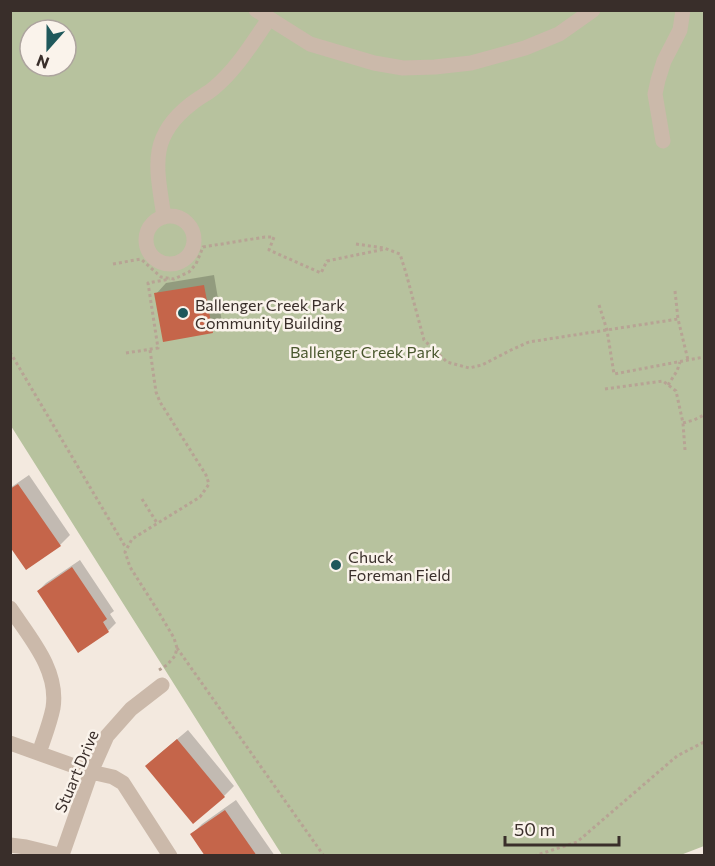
<svg xmlns="http://www.w3.org/2000/svg" width="715" height="866" font-family="Commissioner,sans-serif">
<style>
.green{fill:#b7c29e;fill-rule:evenodd}
.shadow{fill:#0003}
.building{fill:#c5654a}
.lines{fill:none;stroke-linecap:round;stroke-linejoin:round}
.path{stroke:#b7a394;stroke-width:3;stroke-dasharray:3 3;stroke-linecap:butt}
.minor{stroke:#cbb9aa;stroke-width:15}
.poi-dot{fill:#1f585b;stroke:#faf3eb;stroke-width:2}
.labels{text-anchor:middle;dominant-baseline:central;stroke-width:5;stroke-linejoin:round;paint-order:stroke}
.poi-label{font-size:16px;fill:#392e2a;stroke:#faf3eb;text-anchor:start}
.park-label{font-size:16px;fill:#49572d;stroke:#faf3eb}
.street-label{font-size:16px;fill:#392e2a;stroke:#faf3eb}
</style>
<rect width="100%" height="100%" fill="#f3e9df"/>
<path class="green" d="M11 11H704V846L678 856 282 855 11 426ZM30 30H66V66H30Z"/>
<path class="shadow" d="M214 275 222 322 212 332 156 294 166 283Z
M29 475 70 535 60 545 10 544V488Z
M80 560 114 611 110 614 116 623 108 631 79 651 38 591 46 583Z
M188 730 234 786 224 796 157 756Z
M236 800 275 856H207L192 834 202 824Z"/>
<path class="building" d="M204 285 213 333 163 342 154 293Z
M18 484 61 546 26 570 10 547V489Z
M72 567 107 619 103 622 109 632 78 653 37 591Z
M177 739 225 797 193 824 145 766Z
M225 810 257 856H205L190 834Z"/>
<g class="lines">
<path class="path" d="M356 244 384 248 400 254 406 273 424 340 447 362 469 368 482 365 511 350 529 342 678 319 688 360
M113 264 141 259 161 277 174 279 189 272 196 264 203 247 265 237H274L269 250 321 273 327 261 385 249
M675 291 678 319
M599 305 607 330 614 374 704 357
M150 350 156 392 160 402 206 475 209 484 200 497 132 539 125 552 130 567 158 611 174 638 177 648 175 656 167 665 159 670
M10 352 126 548
M126 353 158 348 148 283 170 279
M668 385 677 371 680 362
M605 389 663 381 676 391 683 423 685 450
M683 423 694 420 704 415
M142 499 157 523
M177 648 324 856
M534 856 577 842 677 756 704 742"/>
<path class="minor" d="M256 10 310 44 374 63 403 68 435 67 471 63 525 48 559 34 593 10
M663 141 655 94 658 80 664 61 680 30 683 10
M146 240a24 24 0 1 1 48 0a24 24 0 1 1-48 0Z
M164 217C157 169 147 138 191 104 198 98 207 94 214 88 237 69 252 43 269 19
M10 608C30 638 59 670 53 708 50 723 44 738 39 753
M10 743 91 772 113 777 123 783 170 856
M10 845 26 847 63 856
M62 855 91 772 107 736 131 709 162 685"/>
</g>
<g class="poi-dot">
<circle cx="183" cy="313" r="6"/>
<circle cx="336" cy="565" r="6"/>
</g>
<g class="labels">
<g class="poi-label">
<text x="195" y="304">Ballenger Creek Park<tspan x="195" dy="18">Community Building</tspan></text>
<text x="348" y="556">Chuck<tspan x="348" dy="18">Foreman Field</tspan></text>
</g>
<g class="park-label">
<text x="365" y="351">Ballenger Creek Park</text>
</g>
<g class="street-label">
<text transform="translate(76 771) rotate(-67)">Stuart Drive</text>
</g>
</g>
<rect width="715" height="866" fill="none" stroke="#392e2a" stroke-width="24"/>
<g transform="translate(48 48) rotate(201)"><circle r="28" fill="#faf3eb" stroke="#ada49e" stroke-width="1.5"/>
<path d="M0-4.5L10 22L0 15L-10 22Z" fill="#1f585b"/>
<text y="-9" font-size="16" font-weight="bold" text-anchor="middle" fill="#392e2a">N</text>
</g>
<path d="M505 836v9h114v-9" fill="none" stroke="#392e2a" stroke-width="3"/>
<text x="514" y="836" font-size="18" fill="#392e2a" stroke="#faf3eb" stroke-width="4.5" paint-order="stroke">50 m</text>
</svg>
